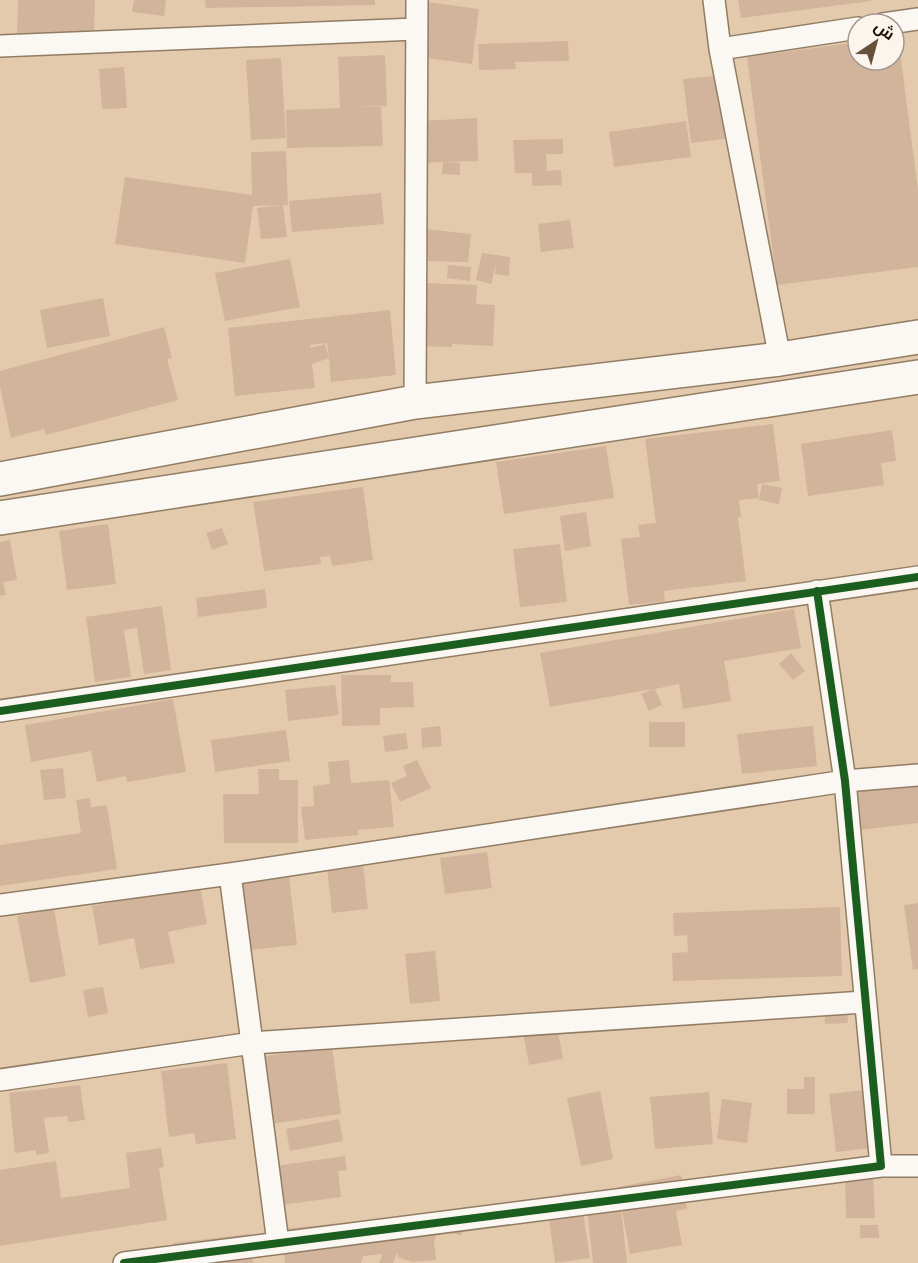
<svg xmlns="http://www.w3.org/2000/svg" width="918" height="1263" font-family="Figtree,Cairo,sans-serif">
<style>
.building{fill:#d2b49c;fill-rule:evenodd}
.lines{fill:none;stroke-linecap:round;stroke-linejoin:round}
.minor-casing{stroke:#907d64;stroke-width:24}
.primary-casing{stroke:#907d64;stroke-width:36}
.minor{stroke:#fbf7f3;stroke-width:21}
.primary{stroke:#fbf7f3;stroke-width:33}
.cycleway-casing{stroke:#fbf5ee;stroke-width:11}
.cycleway{stroke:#1b5e20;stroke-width:8}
</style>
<rect width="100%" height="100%" fill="#e4caac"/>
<path class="building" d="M18 0H95L94 32H65V39L17 37Z
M134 0H166L164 16 132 12Z
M205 0H375V5L206 8Z
M738 0H871V1L741 18Z
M427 2 479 9 472 64 419 57Z
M898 37 918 190V267L777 285 747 57 858 42V60H894V38Z
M568 41 569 61 515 62 516 69 479 70 478 44Z
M385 55 387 106 356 107H381L383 146 287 148 286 110 340 108 338 57Z
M281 58 286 138 251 140 246 60Z
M124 67 127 108 102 109 99 69Z
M723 75 730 138 691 143 683 79Z
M477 118 478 161 446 162 460 163V175L442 174 443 162 423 163 421 121Z
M686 121 691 157 614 167 609 132Z
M563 139V154H546L547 171 561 170 562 185 532 186V173H515L513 140Z
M286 151 288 205 253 206 245 263 115 244 125 177 252 195 251 152Z
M381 193 384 224 292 232 289 201Z
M283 205 287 237 261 239 257 208Z
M570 220 574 248 541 252 538 224Z
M425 229 471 234 468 262 421 261Z
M482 253 510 257 509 276 495 274 496 264 491 284 476 280Z
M290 259 300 307 225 321 215 273Z
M448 265 471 267 470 281 447 278Z
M424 283 477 285 476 304 495 305 493 346 452 344V347L421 346Z
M103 298 110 336 47 348 40 310Z
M390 310 396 375 331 382 329 358 312 364 315 388 235 396 228 328ZM327 343 329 358 325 344 311 348 310 345Z
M164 327 172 358 167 359 178 400 46 435 44 429 11 438 0 387V371Z
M773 424 780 481 757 484 759 498 739 500 741 517H738L746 581 664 591 665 601 629 605 621 539 640 537 638 525 656 523 645 439Z
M892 430 896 461 881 463 884 485 808 496 801 444Z
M606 446 614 498 504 514 496 462Z
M762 484 782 488 779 504 759 500Z
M363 487 373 560 332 566 330 556 320 557 321 564 264 571 253 502Z
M586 512 591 546 565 551 560 516Z
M108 524 116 584 67 590 59 531Z
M222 528 228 544 212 550 206 533Z
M10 540 17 580 3 582 6 595 0 596V542Z
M560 544 567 602 520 607 513 549Z
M265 589 267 608 198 617 196 598Z
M162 606 171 670 144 674 137 628 124 630 131 677 95 682 86 617Z
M794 609 801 648 724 661 731 701 683 709 679 684 655 689 662 705 649 711 641 694 653 689 550 707 540 653Z
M791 653 805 671 793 680 779 664Z
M341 675H391V682H413L414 707 380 708V725L342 726Z
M335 685 339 715 288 721 285 690Z
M173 699 186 772 127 782 126 776 97 782 91 751 31 762 25 725Z
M649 722H685V747H649Z
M440 726 442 746 422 748 421 728Z
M813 726 817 766 742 774 737 734Z
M286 730 290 761 215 772 211 740Z
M406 733 408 749 385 752 383 736Z
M349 760 351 783 389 780 394 827 358 830V835L305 840 301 807 314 806 313 786 330 784 328 762Z
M417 760 431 788 400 802 391 783 407 776 403 766Z
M63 768 66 798 44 800 40 770Z
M258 769H279V780H298V843H224L223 794H259Z
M918 782V823L852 831 847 791Z
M90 798 91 807 107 805 117 869 0 886V845L81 833 76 800Z
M487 852 492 888 445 894 440 858Z
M363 864 368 909 332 913 327 868Z
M289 876 297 945 241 951 233 883Z
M200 886 207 924 168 932 175 963 140 969 134 938 99 945 92 906Z
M918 903V969L913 970 904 905Z
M840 907 842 976 673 981 672 953 688 952 687 935 674 936 673 913Z
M54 909 66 976 30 983 17 916Z
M435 951 440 1001 410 1004 405 954Z
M103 987 108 1013 88 1017 83 990Z
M847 1005 848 1023 825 1024 824 1006Z
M556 1021 563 1059 529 1065 522 1027Z
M332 1047 341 1114 263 1125 253 1058Z
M227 1063 236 1139 196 1144 194 1133 169 1137 161 1071Z
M804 1077H815V1114H787V1089H804Z
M80 1085 85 1120 68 1122 67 1116 44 1118 49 1153 36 1155V1150L15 1153 9 1093Z
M865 1090 872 1148 836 1152 829 1094Z
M600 1091 613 1159 581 1166 567 1098Z
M709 1092 713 1144 655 1149 650 1097Z
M722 1099 752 1103 747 1143 717 1139Z
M339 1119 343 1141 290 1151 286 1129Z
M161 1148 164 1167 159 1168 167 1220 0 1246V1170L56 1161 61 1198 130 1188 126 1153Z
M345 1156 347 1170 338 1171 341 1197 274 1206 268 1167Z
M873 1173 875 1218H846L845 1174Z
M681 1175 687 1209 676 1211 682 1245 630 1254 620 1200 627 1263H593L587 1208 619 1191 618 1187Z
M580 1192 590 1258 555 1263 548 1211 564 1209 562 1194Z
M461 1211 463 1229 461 1236 439 1227 434 1241 436 1260 412 1262 398 1257 397 1252 393 1263H379L383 1254 363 1256 361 1263H285L281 1229Z
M860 1225H878L879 1238H860Z
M249 1234 253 1263H175L173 1243Z"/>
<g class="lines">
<defs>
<path id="minor" d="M714 0 720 49 780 359
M883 24 918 19
M0 46 416 29
M720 49 858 28
M415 402 417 0
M0 711 918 577
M230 874 278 1243
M0 905 230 874 845 781 918 775
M0 1080 252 1043 864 1002
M881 1166H918
M124 1263 881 1166 845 781 817 591"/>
<path id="primary" d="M0 479 415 402 780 359 918 337
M0 518 918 377"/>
</defs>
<use href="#minor" class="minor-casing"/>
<use href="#primary" class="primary-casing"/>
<use href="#minor" class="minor"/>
<use href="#primary" class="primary"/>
<defs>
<path id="cycleway" d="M0 711 918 577
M124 1263 881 1166 845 781 817 591"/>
</defs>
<use href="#cycleway" class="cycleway-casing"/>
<use href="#cycleway" class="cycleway"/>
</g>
<g transform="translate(876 42) rotate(36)"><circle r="28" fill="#fbf5ee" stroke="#a3998f" stroke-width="1.5"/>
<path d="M0-4.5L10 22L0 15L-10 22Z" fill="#65513c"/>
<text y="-9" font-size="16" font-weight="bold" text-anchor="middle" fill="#201000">ش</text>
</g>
</svg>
